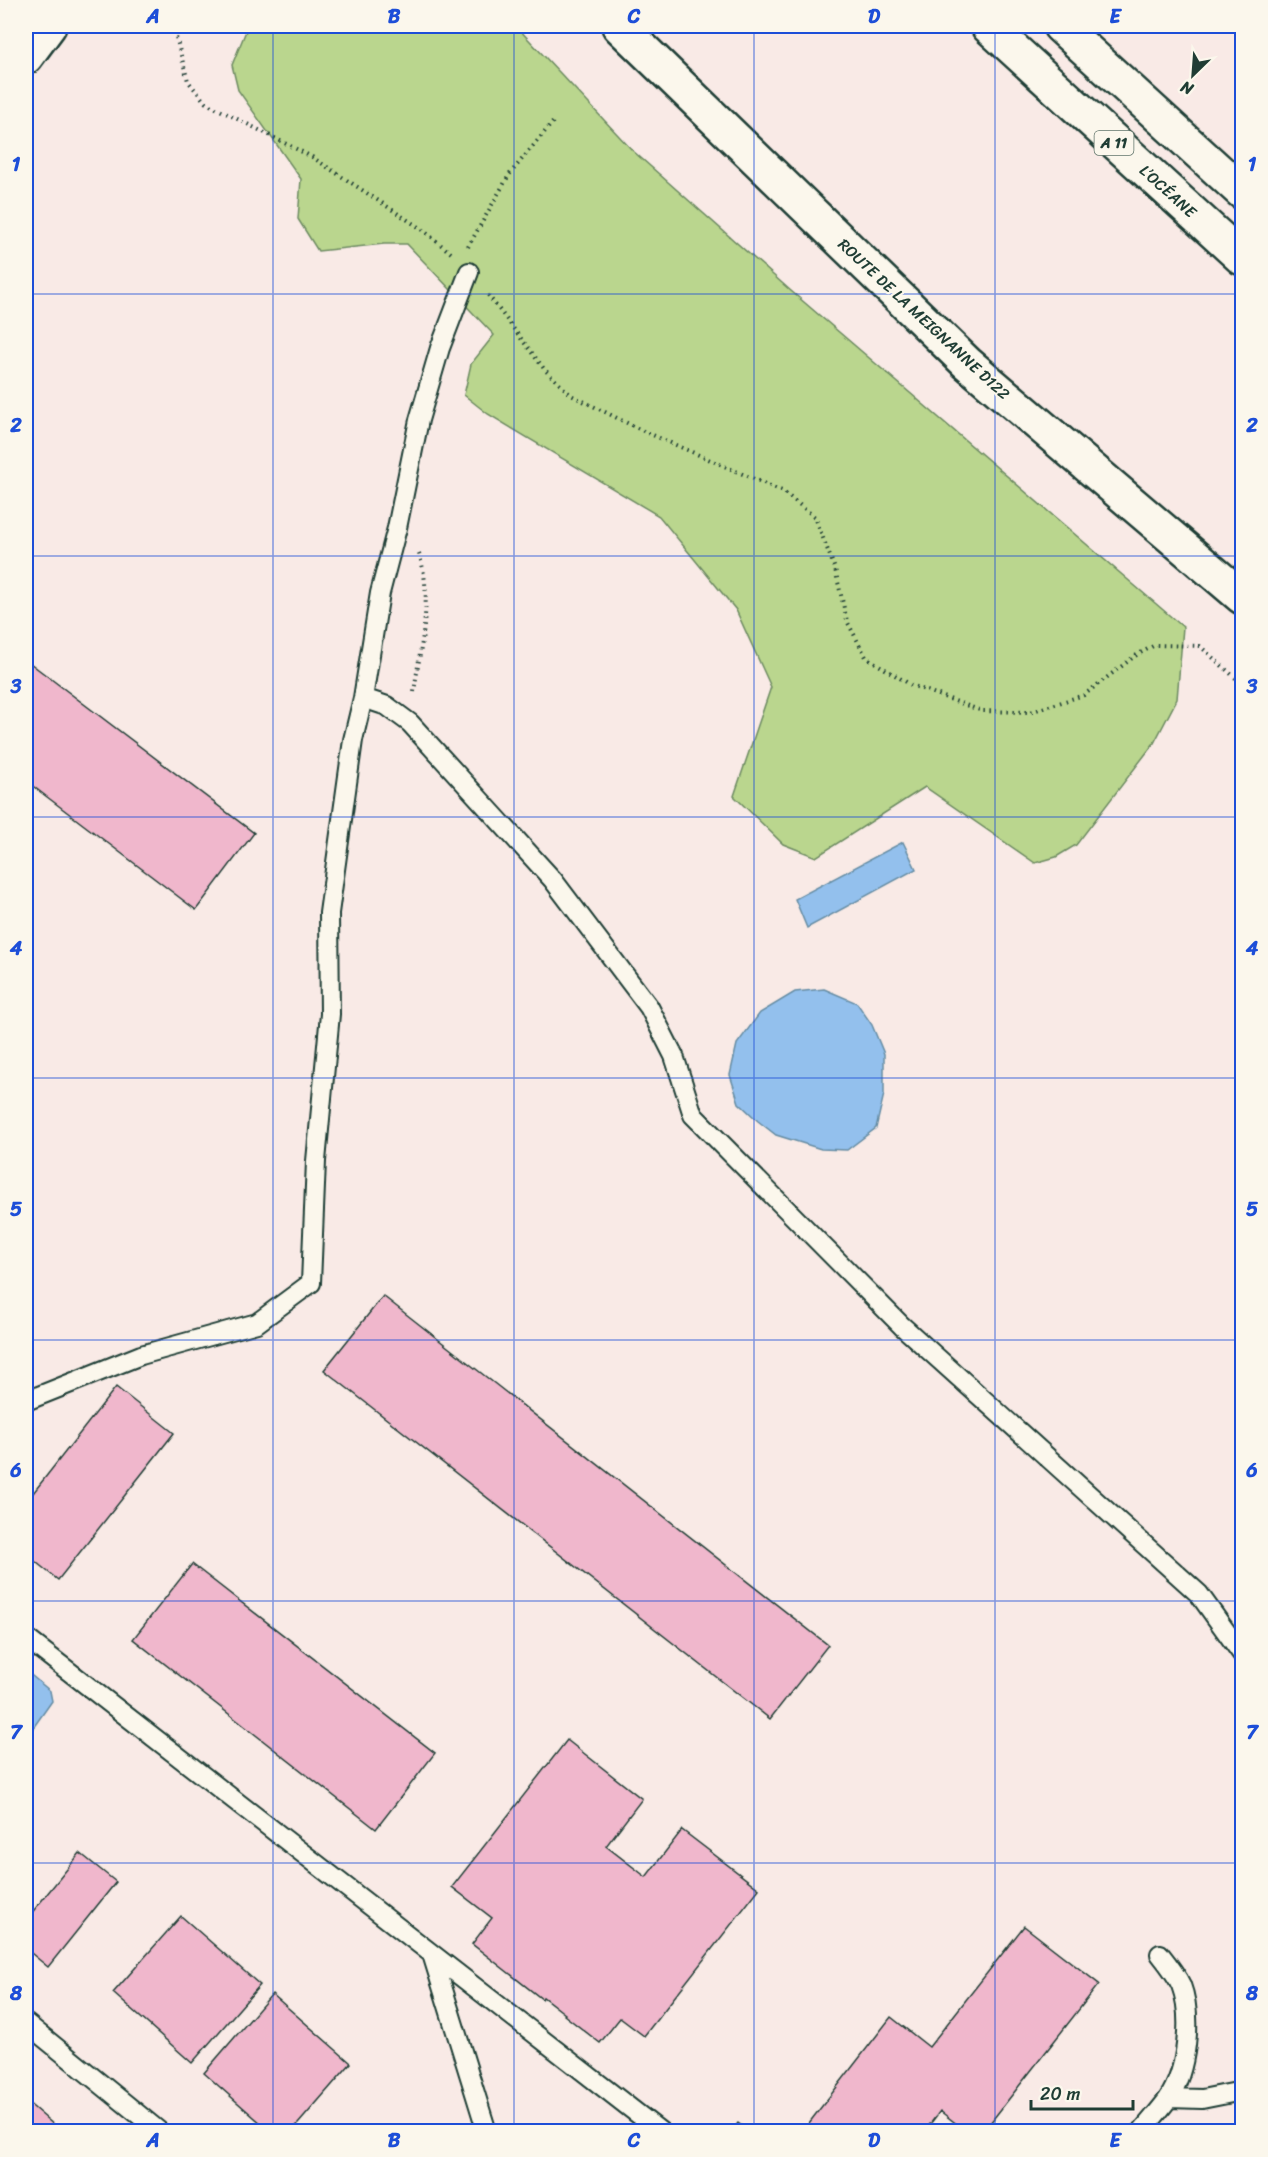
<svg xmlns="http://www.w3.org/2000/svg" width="1268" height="2157" font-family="Sriracha,sans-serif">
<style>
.green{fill:#bad68e;stroke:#6c8a61;stroke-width:1.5}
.water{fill:#93c0ed;stroke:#658ca3;stroke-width:1.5}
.building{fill:#f0b7cc;stroke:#1f3d34;stroke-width:1.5}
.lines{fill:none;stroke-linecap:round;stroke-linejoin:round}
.service-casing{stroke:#1f3d34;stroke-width:22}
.tertiary-casing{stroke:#1f3d34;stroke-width:38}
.motorway-casing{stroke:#1f3d34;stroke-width:38}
.path{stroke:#1f3d34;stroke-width:4;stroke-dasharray:1.5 4.5;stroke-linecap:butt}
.service{stroke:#fbf7ec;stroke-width:18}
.tertiary{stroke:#fbf7ec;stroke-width:33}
.motorway{stroke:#fbf7ec;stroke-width:33}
.grid{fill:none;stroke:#1d4ed8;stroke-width:1.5;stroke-opacity:0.55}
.labels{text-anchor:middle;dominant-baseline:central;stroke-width:4.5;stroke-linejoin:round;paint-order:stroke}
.shield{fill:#fbf7ec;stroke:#61756b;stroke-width:1.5}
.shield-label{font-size:15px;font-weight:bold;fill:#1f3d34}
.street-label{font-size:16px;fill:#1f3d34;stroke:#fbf7ec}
.neatline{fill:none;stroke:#1d4ed8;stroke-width:2}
.grid-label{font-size:20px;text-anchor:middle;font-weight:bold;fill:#1d4ed8}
</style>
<rect width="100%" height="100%" fill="#f9eae6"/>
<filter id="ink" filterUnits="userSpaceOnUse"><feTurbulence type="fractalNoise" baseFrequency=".0167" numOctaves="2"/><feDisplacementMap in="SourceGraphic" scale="12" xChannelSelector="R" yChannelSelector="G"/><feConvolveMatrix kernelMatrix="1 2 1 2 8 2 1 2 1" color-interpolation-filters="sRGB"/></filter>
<g filter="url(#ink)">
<path class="green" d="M248 26H516L633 151 791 291 1183 627 1177 699 1154 743 1076 845 1056 857 1035 863 925 787 816 857 783 844 734 796 771 687 736 610 659 516 488 414 464 395 471 364 494 335 407 244H384L318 251 298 219 301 179 238 90 232 65Z"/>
<path class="water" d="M903 842 916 869 807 928 795 899Z
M824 989 857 1003 872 1025 884 1054V1094L876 1128 847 1150 821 1149 776 1135 758 1121 739 1103 730 1075 737 1044 760 1013 795 992Z
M26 1671 50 1691 52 1701 26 1738Z"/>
<path class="building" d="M26 660 254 833 196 910 26 781Z
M383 1296 828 1645 770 1719 324 1370Z
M116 1387 174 1433 58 1580 26 1554V1502Z
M192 1564 435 1753 376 1829 133 1639Z
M567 1740 642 1799 606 1846 646 1877 682 1830 759 1889 644 2036 620 2018 600 2043 564 2015 565 2014 543 1997 542 1999 472 1944 492 1918 452 1887Z
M80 1853 116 1882 48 1967 26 1949V1920Z
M181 1916 260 1985 192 2063 113 1993Z
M1024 1926 1099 1984 983 2132H967L940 2111 924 2132H802L891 2017 929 2047Z
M272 1994 351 2063 291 2132H271L204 2073Z
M26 2101 62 2132H26Z
M738 2123 750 2132H731Z"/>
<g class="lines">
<defs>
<path id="service" d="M363 698 387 706 410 723 553 880 649 1007 674 1056 693 1115 902 1326 1199 1594 1242 1654
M26 1401 141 1355 257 1323 311 1283 316 1161 330 1014 329 913 353 740 363 698 380 593 397 528 419 420 440 348 469 272
M26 1638 661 2132
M432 1954 487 2132
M26 2023 160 2132
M1169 2098 1202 2099 1242 2091
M1141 2132C1150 2121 1160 2110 1168 2099 1187 2071 1193 2017 1181 1985 1176 1974 1168 1964 1160 1954"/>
<path id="tertiary" d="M619 26 967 363 1242 597
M26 57 49 26"/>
<path id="motorway" d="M988 26 1242 258
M1060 26 1242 192"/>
</defs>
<use href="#service" class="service-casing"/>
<use href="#tertiary" class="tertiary-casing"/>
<use href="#motorway" class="motorway-casing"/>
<path class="path" d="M173 26 188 81 206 103 312 157 423 230 451 253
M468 247 509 175 553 122
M488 295 545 370 571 395 641 430 782 491 815 517 835 569 847 621 866 657 911 685 982 711 1030 712 1084 695 1135 656 1155 645 1200 646 1242 684
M414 692C420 647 434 598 419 554"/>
<use href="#service" class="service"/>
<use href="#tertiary" class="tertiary"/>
<use href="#motorway" class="motorway"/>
</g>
</g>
<path class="grid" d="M273 26V2132M514 26V2132M754 26V2132M995 26V2132M26 294H1242M26 556H1242M26 817H1242M26 1078H1242M26 1340H1242M26 1601H1242M26 1863H1242"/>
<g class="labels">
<rect class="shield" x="1094.5" y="131" width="39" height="24" rx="4.5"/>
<g class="shield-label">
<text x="1114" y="143">A 11</text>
</g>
<g class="street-label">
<text transform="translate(1168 191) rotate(42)">L’OCÉANE</text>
<text transform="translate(924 319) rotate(43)">ROUTE DE LA MEIGNANNE D122</text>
</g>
</g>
<rect width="1268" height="2157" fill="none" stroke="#fbf7ec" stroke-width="66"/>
<g transform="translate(1193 75) rotate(205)" stroke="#fbf7ec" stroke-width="4.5" paint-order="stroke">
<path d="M0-4.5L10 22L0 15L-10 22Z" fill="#1f3d34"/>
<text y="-9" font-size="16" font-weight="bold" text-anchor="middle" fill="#1f3d34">N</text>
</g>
<path d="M1031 2100v9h102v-9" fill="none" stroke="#1f3d34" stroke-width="3"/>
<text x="1040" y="2100" font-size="18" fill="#1f3d34" stroke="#fbf7ec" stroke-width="4.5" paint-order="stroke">20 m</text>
<rect x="33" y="33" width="1202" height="2091" class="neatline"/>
<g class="grid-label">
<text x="153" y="23">A</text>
<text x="394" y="23">B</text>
<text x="634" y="23">C</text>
<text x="874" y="23">D</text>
<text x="1115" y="23">E</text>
<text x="16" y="171">1</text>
<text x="1252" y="171">1</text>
<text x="16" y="432">2</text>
<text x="1252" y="432">2</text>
<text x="16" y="693">3</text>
<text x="1252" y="693">3</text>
<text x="16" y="955">4</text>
<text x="1252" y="955">4</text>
<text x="16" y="1216">5</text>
<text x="1252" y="1216">5</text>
<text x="16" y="1477">6</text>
<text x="1252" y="1477">6</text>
<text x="16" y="1739">7</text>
<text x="1252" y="1739">7</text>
<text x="16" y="2000">8</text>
<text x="1252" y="2000">8</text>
<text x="153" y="2147">A</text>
<text x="394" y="2147">B</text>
<text x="634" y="2147">C</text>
<text x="874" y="2147">D</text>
<text x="1115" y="2147">E</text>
</g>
</svg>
